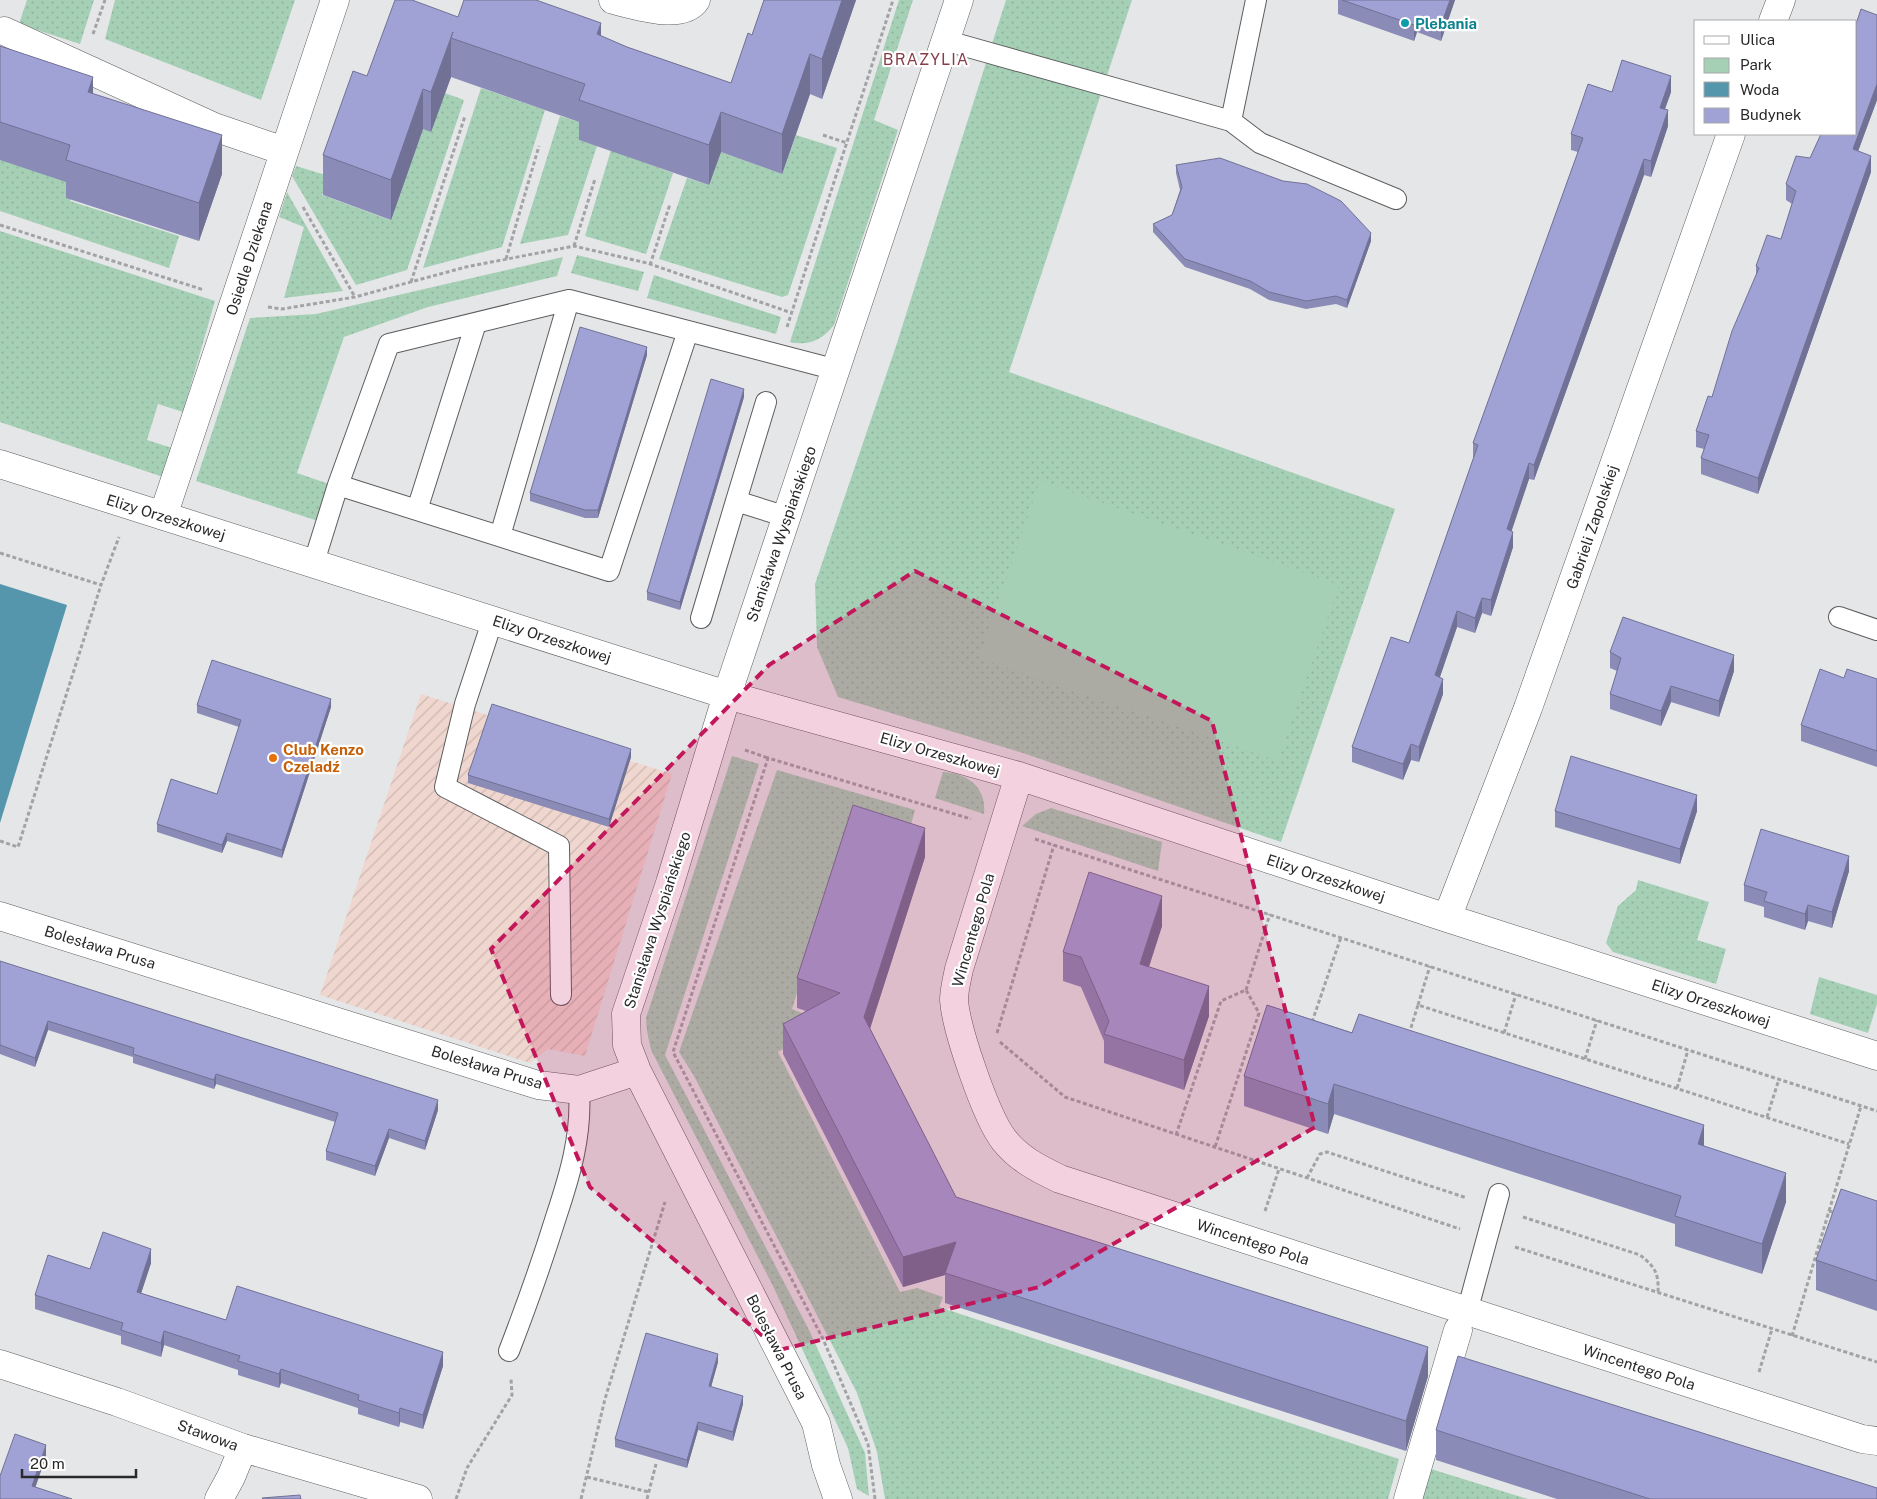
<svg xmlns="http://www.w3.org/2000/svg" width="1877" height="1499" font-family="'Public Sans',sans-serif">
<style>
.industrial{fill:url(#industrial-furrows)}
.green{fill:url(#green-dots)}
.pitch{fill:#a6d0b6}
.water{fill:#5696ac}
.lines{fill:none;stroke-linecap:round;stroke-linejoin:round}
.lane-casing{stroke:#5d5d5f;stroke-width:22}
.street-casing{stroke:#5d5d5f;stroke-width:29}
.path{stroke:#a3a3a5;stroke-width:3;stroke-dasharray:4 2.5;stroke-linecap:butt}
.lane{stroke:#fff;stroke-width:20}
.street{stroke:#fff;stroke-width:28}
.wall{fill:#8a8bb7}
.shaded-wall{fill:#707195}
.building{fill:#a0a2d5;stroke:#707195}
.marked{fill:#c2185b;fill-opacity:0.2;stroke:#c2185b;stroke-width:4;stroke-dasharray:10 6;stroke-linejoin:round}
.culture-dot{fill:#0f9aa8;stroke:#fff;stroke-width:2}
.food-dot{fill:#e8710a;stroke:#fff;stroke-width:2}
.labels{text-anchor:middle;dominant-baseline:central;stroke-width:4.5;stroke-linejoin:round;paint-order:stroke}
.culture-label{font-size:15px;font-weight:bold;fill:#0d838f;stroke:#fff;text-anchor:start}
.street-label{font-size:15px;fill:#292929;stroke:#fff}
.food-label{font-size:15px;font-weight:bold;fill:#c56008;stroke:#fff;text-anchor:start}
.neighbourhood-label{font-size:16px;letter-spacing:1px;fill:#863e49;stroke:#fff}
</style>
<defs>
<pattern id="industrial-furrows" width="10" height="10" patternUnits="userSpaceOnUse" patternTransform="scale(1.25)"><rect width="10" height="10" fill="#efd6ce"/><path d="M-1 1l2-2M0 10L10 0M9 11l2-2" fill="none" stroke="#cdb8b1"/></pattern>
<pattern id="green-dots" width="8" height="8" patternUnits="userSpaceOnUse" patternTransform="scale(1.25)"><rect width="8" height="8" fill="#a6d0b6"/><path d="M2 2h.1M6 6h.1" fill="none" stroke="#8fb39c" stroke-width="1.8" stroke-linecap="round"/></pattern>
</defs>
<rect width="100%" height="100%" fill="#e5e6e8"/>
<path class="industrial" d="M421 694 672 774 585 1056 548 1049 530 1063 320 995Z"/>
<path class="green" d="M27 0H94L80 44 19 24Z
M115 0H295L261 100 105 39Z
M899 0H913L874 120 898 130 834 325C822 340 810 346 790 342Z
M1006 0H1132L1009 372 1395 509 1281 842 1023 753 838 697 817 647 815 584 896 346Z
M481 88 545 110 502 247 423 268Z
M445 93 464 100 407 270 356 285 292 176 296 166 329 176 322 195 390 220 423 129 431 131Z
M560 116 585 124 579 140 597 146 568 235 520 244Z
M796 135 837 148 788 295 782 297 659 259 687 178 709 185 721 152 782 174Z
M611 150 673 173 646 254 585 236Z
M0 159 76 183 70 201 179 236 169 268 0 211Z
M287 192 343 291 284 298 304 227 279 217Z
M0 231 215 301 183 412 158 404 147 440 172 448 163 477 0 422Z
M577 255 644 272 638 291 571 273Z
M563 257 557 276 428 307 344 337 297 473 329 484 318 521 196 481 250 318 316 314Z
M654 275 781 317 776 334 647 298Z
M732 756 759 764 665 1055 809 1330 865 1453 869 1496 857 1489 848 1448 773 1286 651 1050 647 1031 646 1018Z
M777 770 915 810 905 846 848 829 792 1009 802 1013 792 1044 778 1052 900 1292 917 1288 943 1297 939 1307 1399 1459 1388 1499H885L877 1452 857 1393 694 1076 679 1052Z
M943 772C967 773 987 787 984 814L935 798Z
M1051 808 1162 842 1158 871 1022 826 1036 814Z
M1638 880 1709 902 1697 940 1726 949 1716 984 1613 952 1606 943 1618 906 1636 890Z
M1819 977 1877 995V1004L1868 1033 1810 1014Z
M1431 1469 1528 1499H1422Z"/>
<path class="pitch" d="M1040 481 1339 585 1278 761 979 658Z"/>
<path class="water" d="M0 584 67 605 0 823Z"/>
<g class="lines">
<defs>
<path id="lane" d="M947 41 1231 121 1260 143 1396 199
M1231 121 1256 0
M688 331 609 571 338 485 389 344 569 300 837 370
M766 402 736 501 787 517
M417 510 476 323
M500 536 569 300
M314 562 338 485
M1839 617 1877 630
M701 618 736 501
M493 619 465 704 445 787 559 846 561 995
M1467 1312 1499 1194
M509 1351C526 1307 542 1262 556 1217 570 1175 582 1135 579 1090"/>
<path id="street" d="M613 0C634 5 682 21 696 0
M1773 21 1781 0
M4 31 214 127 284 151
M0 464 727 695 1019 776 1447 918 1877 1056
M163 516 335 0
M1019 776 959 969C957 979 954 990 954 1000 956 1029 986 1117 1004 1140 1019 1159 1039 1169 1060 1179L1862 1439 1877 1441
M0 916 538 1085 579 1090 637 1071
M1447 918 1528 708 1731 134
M0 1364 117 1402 243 1448 418 1499
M219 1499 231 1477 243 1448
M838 1499 826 1465 816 1423 637 1071 627 1045 626 1014 670 883 727 695 959 0
M1408 1499 1458 1330"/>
</defs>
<use href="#lane" class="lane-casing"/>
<use href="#street" class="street-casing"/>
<path class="path" d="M93 34 105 0
M823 135 847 143
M303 207 355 297
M0 225 204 290
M574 246 595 179
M506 259 539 146
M650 265 670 204
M411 282 465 116
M268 307 282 309 355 297 466 267 574 246 647 263 792 313
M787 327 893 0
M0 553 101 585 119 537
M745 750 768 758
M1035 839 1877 1111
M0 841 18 847 101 585
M1246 990 1270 914
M1418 1005 1430 966
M1312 1022 1341 937
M997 1033 1054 845
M1504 1033 1516 994
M1409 1034 1418 1005 1849 1144
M1000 1042 1065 1097 1460 1229
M1585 1059 1597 1020
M1677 1088 1688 1050
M1767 1117 1779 1079
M1176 1135 1221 1001 1246 990 1259 1013 1215 1147
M1307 1178 1320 1154 1327 1152 1467 1198
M1265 1211 1279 1169
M1829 1211 1861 1106
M1523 1217 1640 1255C1655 1267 1659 1273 1658 1293
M1515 1247 1877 1362
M1792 1336 1829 1211 1836 1213
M1759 1372 1772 1329
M587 1477 649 1492
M456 1499 467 1468 512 1395 511 1379
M581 1499 605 1399 665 1202
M647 1499 656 1464
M875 1499 868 1444 823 1339 673 1052 768 758 971 819"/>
<use href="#lane" class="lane"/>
<use href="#street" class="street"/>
</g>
<path class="wall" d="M764 0H856L822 99 810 94 782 174 721 152 709 185 579 140V122L451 77 431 132 423 129 391 220 323 195V155L367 76 458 17 601 36 627 47 731 83 752 35Z
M1338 0H1455L1441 41 1417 32 1414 41 1338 14Z
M1877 15V100L1858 151 1871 172 1758 494 1701 474V458L1704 449 1696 447V431L1712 397 1756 275V266L1781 239 1792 204 1786 200V184L1810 158Z
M0 46 93 94 222 174 199 241 66 198V182L0 160Z
M1612 92H1671L1665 109 1668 126 1651 177 1644 175 1534 480 1529 479 1511 531 1513 547 1491 616 1482 613 1475 633 1457 627 1440 677 1443 694 1419 762 1411 760 1403 780 1352 762V747L1409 643 1473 459V443L1578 152 1571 150V134Z
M1176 165 1371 241 1347 308 1336 304 1306 309 1269 300 1250 289 1185 267 1153 232V224L1172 215 1180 190 1176 173Z
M647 355 598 518H585L530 501V493Z
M744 397 680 610 647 600V592Z
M1610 652 1734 671 1719 717 1671 702 1661 726 1610 709V694L1617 671 1610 668Z
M1844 678 1877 679V767L1801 741V725Z
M197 705 331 707 282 858 227 841 222 853 157 832V824L217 794 239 727 197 713Z
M631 757 609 827 468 783V775Z
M1555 811H1697L1680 864 1555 827Z
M925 857 870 1029 956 1197 1428 1376 1406 1451 945 1303V1275L903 1287 783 1054V1024L806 1011 797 1008V978Z
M1849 871 1832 928 1808 921 1805 930 1764 917V907L1744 901V885Z
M1162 926 1149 967 1209 1016 1184 1090 1104 1063V1041L1081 987 1063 981V952Z
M0 961 438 1110 425 1150 389 1138 375 1176 326 1160V1151L335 1122 216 1084 214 1089 133 1063V1057L48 1030 35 1067 0 1054Z
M1267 1005 1704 1146 1786 1202 1762 1274 1675 1246V1224L1334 1114 1328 1134 1244 1106V1076Z
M1877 1201V1311L1816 1290V1260Z
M151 1263 141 1293 226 1320 443 1366 423 1429 400 1422 399 1427 358 1414V1408L281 1383 279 1388 238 1375V1370L164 1345 161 1357 121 1344V1336L35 1309V1295L90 1269Z
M718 1362 711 1387 743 1404 733 1441 698 1430 687 1468 615 1447V1439Z
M1436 1430 1877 1499H1557L1436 1460Z"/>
<path class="shaded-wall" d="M842 0H856L822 99V59Z
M1450 0H1455L1441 41V25Z
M1417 17V32L1414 41V25Z
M601 23V63L597 34Z
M451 38V77L431 132V92Z
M810 54V94L782 174V134Z
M1671 76V92L1660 123V108Z
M93 77V115L88 92Z
M1877 84V100L1853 165V149Z
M423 89V129L391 220V180Z
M1668 110V126L1651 177V161Z
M721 112V152L709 185V145Z
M222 135V174L199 241V203Z
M1871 156V172L1758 494V478Z
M1644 159V175L1534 480V465Z
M1371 233V241L1347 308V300Z
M647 347V355L598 518V510Z
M744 389V397L680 610V602Z
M1529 463V479L1507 545V529Z
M1513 532V547L1491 616V600Z
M1482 598V613L1475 633V618Z
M1457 611V627L1435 691V675Z
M1734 655V671L1719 717V701Z
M1443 679V694L1419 762V747Z
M1671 686V702L1661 726V711Z
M331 699V707L282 858V850Z
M1411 744V760L1403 780V764Z
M631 749V757L609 827V819Z
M1697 795V811L1680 864V849Z
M925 828V857L864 1047V1017Z
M227 833V841L222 853V845Z
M1849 856V871L1832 928V912Z
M1162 896V926L1140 994V964Z
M1808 905V921L1805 930V914Z
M1209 986V1016L1184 1090V1060Z
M48 1021V1030L35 1067V1058Z
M216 1074V1084L214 1089V1080Z
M1334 1084V1114L1328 1134V1104Z
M438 1100V1110L425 1150V1141Z
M1704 1125V1155L1698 1144Z
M389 1129V1138L375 1176V1166Z
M1786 1173V1202L1762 1274V1244Z
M956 1242 945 1275 903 1287V1257Z
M151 1249V1263L137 1306V1292Z
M164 1331V1345L161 1357V1343Z
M1428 1347V1376L1406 1451V1421Z
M443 1352V1366L423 1429V1415Z
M718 1354V1362L709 1394V1386Z
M281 1369V1383L279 1388V1374Z
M743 1396V1404L733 1441V1432Z
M400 1408V1422L399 1427V1413Z
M698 1422V1430L687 1468V1460Z
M46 1445V1457L32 1497V1486Z"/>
<path class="building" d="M395 0H412L458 17 464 0H536L601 23 597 34 627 47 731 83 748 33 752 35 764 0H842L822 59 810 54 782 134 721 112 709 145 579 100 585 84 451 38 453 32 431 92 423 89 391 180 323 155 353 71 367 76Z
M1342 0H1450L1441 25 1417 17 1414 25Z
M1861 9 1877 15V84L1853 149 1871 156 1758 478 1701 458 1709 435 1696 431 1708 396 1712 397 1732 331 1759 268 1756 266 1767 235 1781 239 1796 191 1786 184 1796 156 1810 158 1821 134H1856V24Z
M0 46 93 77 88 92 222 135 199 203 66 160 70 145 0 122Z
M1622 60 1671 76 1660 108 1668 110 1651 161 1644 159 1534 465 1529 463 1507 529 1513 532 1491 600 1482 598 1475 618 1457 611 1435 675 1443 679 1419 747 1411 744 1403 764 1352 747 1391 637 1409 643 1478 445 1473 443 1583 138 1571 134 1588 84 1612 92Z
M1220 158 1283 181 1307 184 1341 201 1371 233 1347 300 1336 296 1306 301 1269 292 1250 281 1185 259 1153 224 1172 215 1182 187 1176 165Z
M580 327 647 347 598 510H585L530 493Z
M711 379 744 389 680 602 647 592Z
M1623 617 1734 655 1719 701 1671 686 1661 711 1610 694 1621 658 1610 652Z
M212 660 331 699 282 850 227 833 222 845 157 824 171 779 217 794 241 720 197 705Z
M1820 669 1844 678 1847 669 1877 679V751L1801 725Z
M492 704 631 749 609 819 468 775Z
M1571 756 1697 795 1680 849 1555 811Z
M853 805 925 828 864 1017 956 1197 1428 1347 1406 1421 945 1273 956 1242 903 1257 783 1024 840 993 797 978Z
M1761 829 1849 856 1832 912 1808 905 1805 914 1764 901 1767 892 1744 885Z
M1089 872 1162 896 1140 964 1209 986 1184 1060 1104 1034 1109 1021 1081 957 1063 952Z
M0 961 438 1100 425 1141 389 1129 375 1166 326 1151 338 1113 216 1074 214 1080 133 1054 134 1048 48 1021 35 1058 0 1045Z
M1267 1005 1352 1033 1359 1014 1704 1125 1698 1144 1786 1173 1762 1244 1675 1216 1681 1196 1334 1084 1328 1104 1244 1076Z
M1841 1189 1877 1201V1281L1816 1260Z
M103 1232 151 1249 137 1292 226 1320 237 1286 443 1352 423 1415 400 1408 399 1413 358 1400 359 1395 281 1369 279 1374 238 1361 240 1356 164 1331 161 1343 121 1330 123 1323 35 1295 48 1255 90 1269Z
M646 1333 718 1354 709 1386 743 1396 733 1432 698 1422 687 1460 615 1439Z
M1458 1356 1877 1488V1499H1650L1436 1430Z
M15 1434 46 1445 32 1486 72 1499H0V1476Z
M300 1495 301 1499H263L262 1498Z"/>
<path class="marked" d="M915 571 1212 721 1315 1127 1039 1287 779 1350 590 1187 491 949 769 665Z"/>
<circle class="culture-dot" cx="1405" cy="23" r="5"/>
<circle class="food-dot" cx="273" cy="758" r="5"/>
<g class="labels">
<g class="culture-label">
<text x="1415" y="23">Plebania</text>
</g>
<g class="street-label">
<text transform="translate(249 258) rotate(-72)">Osiedle Dziekana</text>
<text transform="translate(166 517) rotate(17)">Elizy Orzeszkowej</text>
<text transform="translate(1592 527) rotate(-71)">Gabrieli Zapolskiej</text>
<text transform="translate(781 534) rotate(-71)">Stanisława Wyspiańskiego</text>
<text transform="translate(552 639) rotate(18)">Elizy Orzeszkowej</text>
<text transform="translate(940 754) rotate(16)">Elizy Orzeszkowej</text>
<text transform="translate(1326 878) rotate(18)">Elizy Orzeszkowej</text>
<text transform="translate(657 920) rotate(-72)">Stanisława Wyspiańskiego</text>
<text transform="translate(973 930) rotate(-74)">Wincentego Pola</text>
<text transform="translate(100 947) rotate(17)">Bolesława Prusa</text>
<text transform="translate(1711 1003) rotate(18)">Elizy Orzeszkowej</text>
<text transform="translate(487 1067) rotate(17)">Bolesława Prusa</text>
<text transform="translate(1253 1242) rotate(18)">Wincentego Pola</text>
<text transform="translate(777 1347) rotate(63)">Bolesława Prusa</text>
<text transform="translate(1639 1367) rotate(18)">Wincentego Pola</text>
<text transform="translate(208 1435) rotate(20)">Stawowa</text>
</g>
<g class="food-label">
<text x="283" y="749">Club Kenzo<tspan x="283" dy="17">Czeladź</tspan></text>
</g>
<g class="neighbourhood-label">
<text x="926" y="59">BRAZYLIA</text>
</g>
</g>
<rect x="1694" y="20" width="162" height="115" fill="#ffffff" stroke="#a9a9a9"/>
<rect x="1704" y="36" width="25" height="8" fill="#ffffff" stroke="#a9a9a9"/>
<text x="1740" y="45" font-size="15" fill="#292929">Ulica</text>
<rect x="1704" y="58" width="25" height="15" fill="#a6d0b6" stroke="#a9a9a9"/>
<text x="1740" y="70" font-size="15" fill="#292929">Park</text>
<rect x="1704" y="82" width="25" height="15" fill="#5696ac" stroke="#a9a9a9"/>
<text x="1740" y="95" font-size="15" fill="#292929">Woda</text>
<rect x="1704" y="108" width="25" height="15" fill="#a0a2d5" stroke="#a9a9a9"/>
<text x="1740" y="120" font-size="15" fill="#292929">Budynek</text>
<path d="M22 1469v8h114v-8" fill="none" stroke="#292929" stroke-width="2.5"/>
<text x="30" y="1469" font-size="15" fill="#292929" stroke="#ffffff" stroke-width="4" paint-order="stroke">20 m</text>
</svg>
